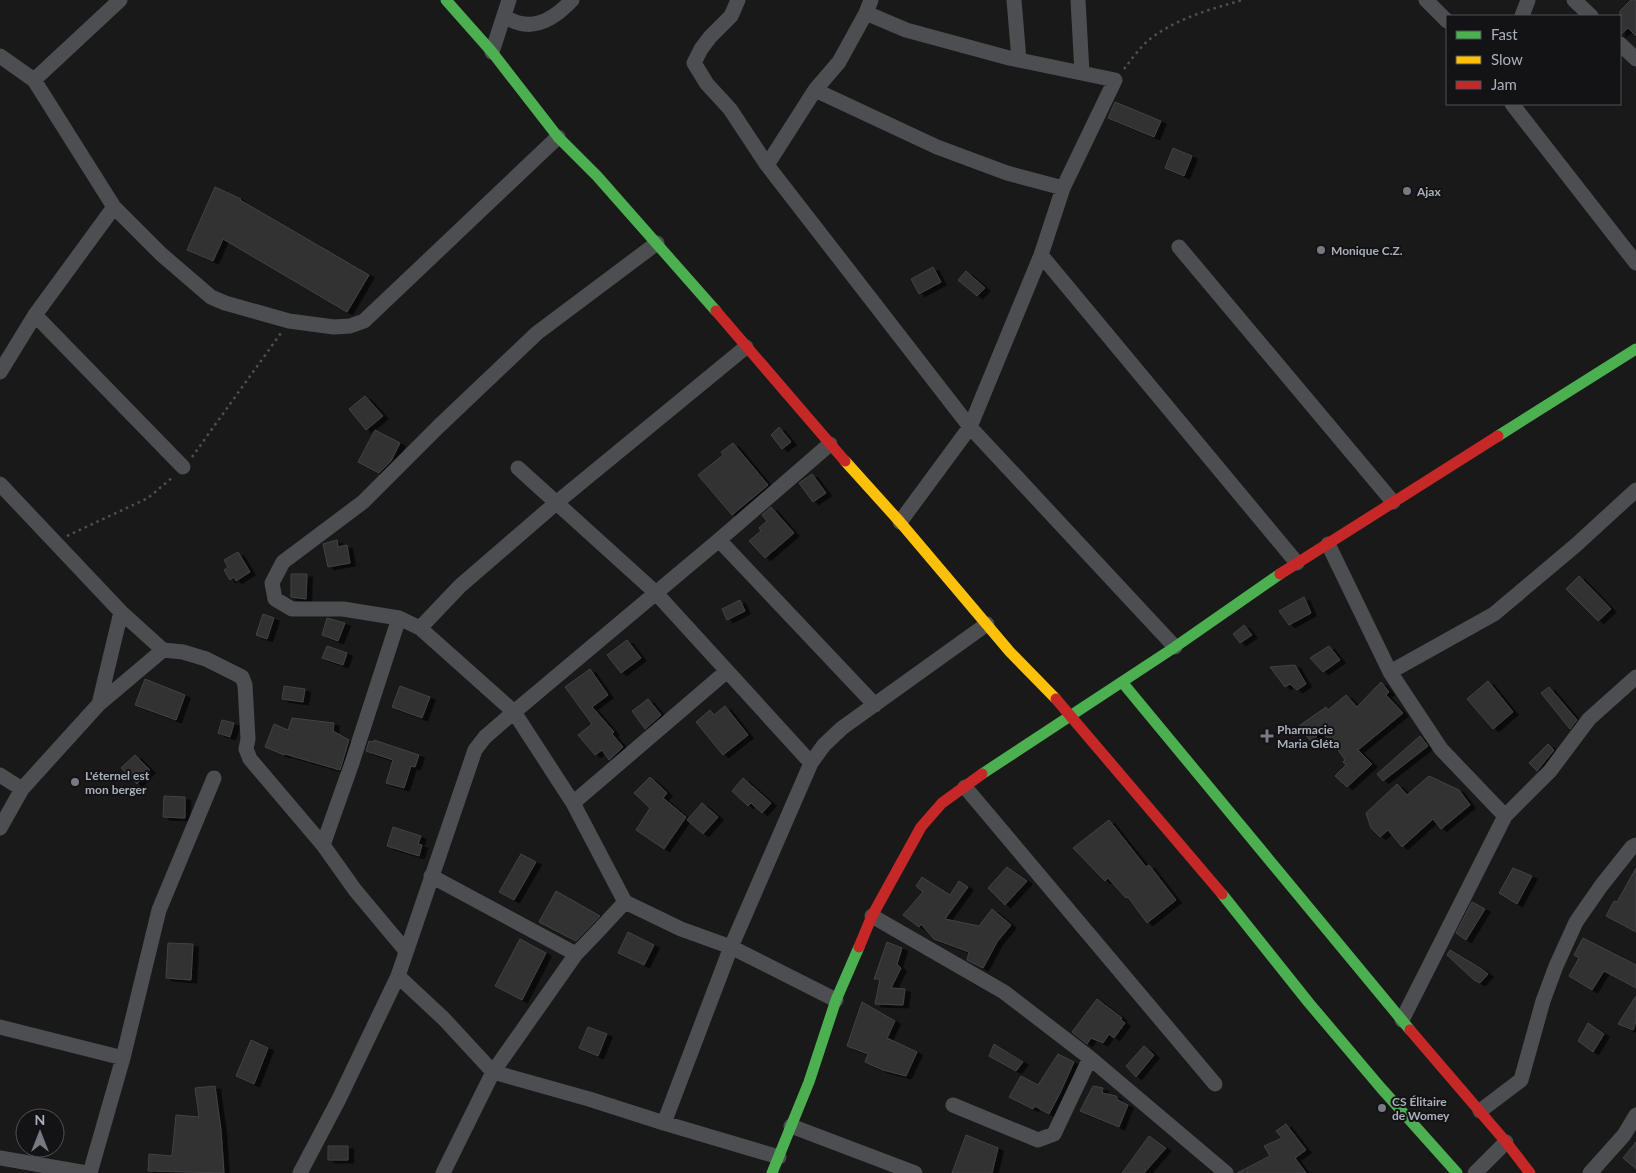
<svg xmlns="http://www.w3.org/2000/svg" width="1636" height="1173" font-family="Lato,sans-serif">
<style>
.building{fill:#313131;stroke:#424345;filter:url(#shadow)}
.lines{fill:none;stroke-linecap:round;stroke-linejoin:round}
.path{stroke:#4f5054;stroke-width:2.5;stroke-dasharray:2.5 4;stroke-linecap:butt}
.street{stroke:#4d4e52;stroke-width:15}
.fast{stroke:#4caf50;stroke-width:11}
.slow{stroke:#ffc107;stroke-width:11}
.jam{stroke:#c62828;stroke-width:11}
.poi-dot{fill:#777a82;stroke:#131315;stroke-width:2}
.labels{text-anchor:middle;dominant-baseline:central;stroke-width:4;stroke-linejoin:round;paint-order:stroke}
.poi-label{font-size:12px;font-weight:bold;fill:#a9afbb;stroke:#131315;text-anchor:start}
</style>
<defs>
<filter id="shadow"><feDropShadow dx="5.5" dy="3" stdDeviation="0" flood-color="#0009"/></filter>
</defs>
<rect width="100%" height="100%" fill="#191919"/>
<path class="building" d="M1631 0H1636V36L1628 28 1620 35V11Z
M1115 102 1161 121 1154 137 1108 118Z
M1173 148 1192 156 1184 176 1165 168Z
M215 187 241 199 240 200 369 275 347 312 223 239 213 261 187 250Z
M933 267 941 282 919 294 911 279Z
M966 271 985 288 977 296 958 280Z
M365 396 383 416 366 430 349 409Z
M779 427 791 442 782 449 771 435Z
M375 430 400 443 391 461 379 473 358 462Z
M733 443 768 485 732 515 698 475 723 455 721 452Z
M812 474 826 493 813 502 799 483Z
M771 507 794 533 765 558 749 541 761 531 759 528 767 521 762 515Z
M337 540 338 547 347 545 350 563 328 567 323 544Z
M238 552 250 572 236 581 234 577 230 580 224 570 228 567 224 560Z
M291 574H307L306 599 291 597Z
M1579 576 1611 609 1598 621 1566 589Z
M1304 597 1311 613 1289 625 1279 611Z
M740 600 745 611 727 620 722 609Z
M263 614 274 618 267 639 256 635Z
M327 618 345 623 338 641 322 635Z
M1244 625 1252 635 1240 643 1233 634Z
M627 640 641 658 621 673 607 655Z
M327 646 347 653 343 665 322 658Z
M1329 646 1340 660 1323 672 1310 658Z
M1295 665 1306 684 1297 690 1290 684 1285 687 1270 667Z
M590 669 608 695 592 707 614 732 612 734 623 747 609 760 602 750 595 755 578 735 592 724 565 687Z
M145 679 185 695 176 720 135 705Z
M1488 681 1513 712 1493 729 1467 699Z
M1381 682 1389 692 1386 695 1403 713 1358 750 1372 764 1347 787 1335 776 1346 765 1343 762 1345 760 1334 744 1320 731 1312 743 1299 726 1326 707 1328 710 1346 695 1357 707Z
M284 686 305 689 303 702 282 699Z
M400 686 430 697 422 718 392 707Z
M1549 687 1577 720 1570 729 1541 693Z
M648 699 661 715 645 729 632 711Z
M725 706 748 735 723 755 696 722 710 710 714 715Z
M292 718 334 723 333 731 349 740 340 770 285 754 284 755 265 747 274 724 288 730Z
M222 720 234 723 230 737 218 733Z
M1420 736 1428 746 1383 781 1377 774Z
M374 740 419 755 415 767 411 766 404 788 386 783 393 760 366 751 369 741 374 742Z
M1548 744 1554 750 1537 771 1529 763Z
M135 755 150 770 137 784 121 768Z
M1429 776 1459 790 1470 805 1441 829 1433 819 1402 847 1388 830 1380 837 1371 828 1366 813 1397 784 1407 795Z
M650 777 667 793 663 798 686 817 664 849 636 830 650 808 634 793Z
M743 778 771 803 762 813 751 803 748 806 732 791Z
M164 796 185 797V818L163 817Z
M702 803 718 817 703 834 687 820Z
M1109 820 1146 867 1149 865 1176 900 1147 923 1128 897 1126 898 1108 878 1105 881 1073 848Z
M393 827 421 836 418 844 422 845 419 856 387 846Z
M521 854 536 862 514 900 499 892Z
M1007 867 1027 881 1005 905 988 888Z
M1513 868 1532 876 1517 904 1499 893Z
M1636 868V932L1606 916 1614 901 1617 902Z
M922 877 950 895 959 881 968 887 945 919 979 926 992 909 1011 925 997 942 983 968 967 960 969 952 934 939 921 924 919 927 903 915 923 892 916 886Z
M556 891 600 916 576 941 539 922Z
M1472 902 1485 909 1466 940 1456 933Z
M628 932 654 945 644 965 618 953Z
M1583 938 1636 965V988L1604 971 1592 990 1569 976 1579 958 1574 955Z
M520 939 546 953 522 1000 495 986Z
M887 942 902 948 897 964 901 968 891 988 905 989 903 1005 875 1004 880 979H874Z
M168 943 193 944 191 980 166 978Z
M1450 950 1480 968 1488 974 1480 983 1474 980 1447 955Z
M1636 996V1022L1633 1030 1618 1024Z
M1097 999 1122 1018 1120 1019 1125 1023 1114 1038 1109 1034 1103 1043 1091 1038 1087 1044 1072 1032Z
M862 1002 895 1021 887 1038 917 1052 906 1076 883 1070 865 1062 868 1054 847 1046Z
M1588 1023 1604 1034 1593 1052 1578 1041Z
M588 1027 607 1034 598 1056 579 1048Z
M251 1040 268 1048 254 1084 236 1076Z
M994 1044 1023 1062 1016 1071 989 1056Z
M1144 1046 1154 1055 1136 1077 1126 1066Z
M1058 1054 1074 1062 1060 1093 1049 1114 1035 1106 1033 1109 1009 1097 1021 1076 1038 1085Z
M215 1086 221 1130 224 1173 148 1171 149 1154 172 1156 176 1115 199 1117 195 1088Z
M1093 1086 1103 1088 1102 1093 1116 1096 1118 1100 1128 1105 1119 1127 1080 1111Z
M1286 1124 1306 1150 1295 1158 1306 1173H1237L1270 1156 1264 1146 1282 1138 1276 1131Z
M966 1135 998 1148 992 1173H952Z
M1149 1136 1166 1148 1144 1173H1122Z
M1636 1142V1169L1623 1158Z
M328 1146H348V1160H328Z"/>
<g class="lines">
<path class="path" d="M1124 69C1132 59 1140 47 1150 39 1177 18 1211 9 1243 0
M192 457 281 333
M67 536 148 498 173 477"/>
<path class="street" d="M738 0 731 16 710 37 701 49 694 63 707 84 730 109 767 165
M871 0 866 13 839 62 815 90 767 165 970 427 1175 647
M1014 0 1019 60
M1078 0 1082 73
M1426 0 1447 21
M1574 0 1591 16
M866 13 906 30 1009 58 1115 80 1063 188 1041 255 970 427 900 522
M504 16C508 18 514 22 519 23 540 29 558 15 572 0
M1522 16 1528 0
M1620 44 1636 59
M492 52 509 0
M0 56 34 80 114 207 161 254 211 297 225 303 289 321 334 327 350 326 364 321 558 137
M34 80 120 0
M815 90 937 147 1007 173 1063 188
M1512 104 1636 263
M657 243 537 333 438 427 363 502 283 562 272 583 275 599 292 609H343L399 618 420 628 514 712 573 803 625 902 681 929 731 947 836 1000
M1179 247 1393 502
M1041 255 1297 563
M35 315 183 467
M0 372 35 315 114 207
M518 468 655 592 811 763
M0 484 121 612 163 650 183 652 206 659 242 677 245 685 248 739 246 749 250 759 323 845 355 890 406 951
M719 540 875 705
M1328 544 1390 672 1441 749 1505 816
M420 628 460 586 556 503 746 347
M1390 672 1494 614 1576 545 1636 490
M99 704 121 612
M0 775 22 789
M965 787 1215 1084
M573 803 727 671
M0 828 22 789 99 704 163 650
M323 845 352 763 399 618
M431 876 576 954
M872 916 1004 992 1090 1058 1226 1173
M398 976 444 1019 493 1072 589 1099 664 1123 779 1157
M1402 1020 1505 816 1550 771 1589 719 1636 677
M0 1027 123 1058
M953 1105 1038 1140 1054 1134 1090 1058
M1480 1111 1521 1080 1543 1001 1556 966 1576 922 1601 886 1632 847 1636 845
M664 1123 731 947 811 763 824 745 842 728 987 624
M791 1126 915 1173
M0 1158 87 1173
M90 1173 123 1058 159 910 214 778
M300 1173 339 1099 398 976 475 750 485 737 514 712 719 540 830 444
M443 1173 493 1072 576 954 599 930 625 902
M1475 1173 1506 1142
M1590 1173 1624 1135 1636 1115"/>
<path class="fast" d="M446 0 492 52 558 137 597 176 716 311
M1498 436 1636 349
M1122 682 1410 1030
M982 774 1175 647 1280 574
M1222 894 1309 1003 1381 1088 1457 1173
M772 1173 809 1082 836 1000 859 947"/>
<path class="slow" d="M845 461 900 522 1010 652 1056 699"/>
<path class="jam" d="M716 311 845 461
M1280 574 1498 436
M1056 699 1222 894
M859 947 872 916 921 827 942 803 982 774
M1410 1030 1506 1142 1530 1173"/>
</g>
<g class="poi-dot">
<circle cx="1407" cy="191" r="5"/>
<circle cx="1321" cy="250" r="5"/>
<path d="M1264.5 728.5h5v5h5v5h-5v5h-5v-5h-5v-5h5z"/>
<circle cx="75" cy="782" r="5"/>
<circle cx="1382" cy="1108" r="5"/>
</g>
<g class="labels">
<g class="poi-label">
<text x="1417" y="191">Ajax</text>
<text x="1331" y="250">Monique C.Z.</text>
<text x="1277" y="729">Pharmacie<tspan x="1277" dy="14">Maria Gléta</tspan></text>
<text x="85" y="775">L'éternel est<tspan x="85" dy="14">mon berger</tspan></text>
<text x="1392" y="1101">CS Élitaire<tspan x="1392" dy="14">de Womey</tspan></text>
</g>
</g>
<rect x="1446" y="15" width="175" height="90" fill="#131315" stroke="#4f5157"/>
<rect x="1456" y="31" width="25" height="8" fill="#4caf50" stroke="#4f5157"/>
<text x="1491" y="40" font-size="15" fill="#a9afbb">Fast</text>
<rect x="1456" y="56" width="25" height="8" fill="#ffc107" stroke="#4f5157"/>
<text x="1491" y="65" font-size="15" fill="#a9afbb">Slow</text>
<rect x="1456" y="81" width="25" height="8" fill="#c62828" stroke="#4f5157"/>
<text x="1491" y="90" font-size="15" fill="#a9afbb">Jam</text>
<g transform="translate(40 1133)"><circle r="24" fill="#131315" stroke="#4f5157"/>
<path d="M0-4L9 19L0 12L-9 19Z" fill="#777a82"/>
<text y="-8" font-size="14" font-weight="bold" text-anchor="middle" fill="#a9afbb">N</text>
</g>
</svg>
